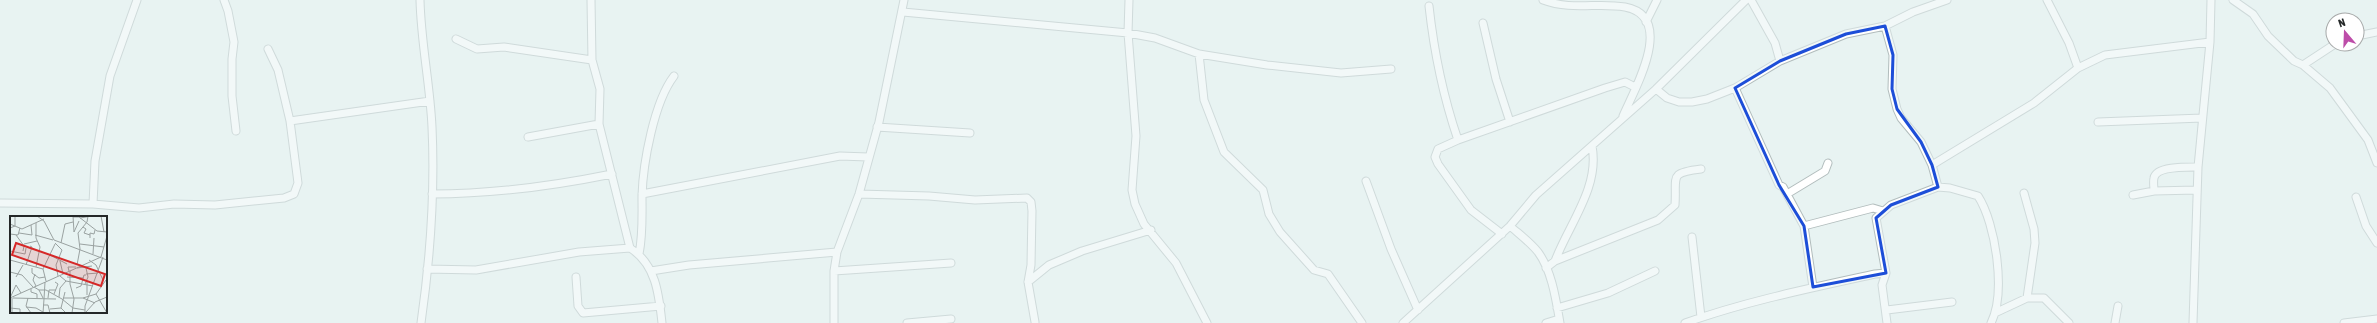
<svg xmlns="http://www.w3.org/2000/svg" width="2377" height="323" font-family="'Asap Condensed',sans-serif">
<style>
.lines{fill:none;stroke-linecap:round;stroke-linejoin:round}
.minor-casing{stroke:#b2bdbd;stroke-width:9}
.minor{stroke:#fff;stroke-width:7}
.marked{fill:none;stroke:#1d4ed8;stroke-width:3;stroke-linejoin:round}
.inset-road{fill:none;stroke:#9aa2a1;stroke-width:1}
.view{fill:#d62828;fill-opacity:0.15;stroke:#d62828;stroke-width:2}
.inset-edge{fill:none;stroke:#242828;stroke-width:2}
</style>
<rect width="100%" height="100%" fill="#e8f3f2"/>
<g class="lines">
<defs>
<path id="minor" d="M224 0 228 11 234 42 232 59V96L236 131
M420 0C421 43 430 84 432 127 435 191 430 260 421 323
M591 0 592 60 600 89 599 124 630 248C656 264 659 295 662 323
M1129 0 1128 33 1136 136 1132 190 1135 204 1144 224 1176 263 1207 323
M1543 0C1573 11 1597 2 1625 7 1677 17 1634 90 1623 116
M1751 0 1775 43 1780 61
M2047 0 2069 43 2078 68
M2233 0 2253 14 2268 36 2294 61 2303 65 2330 88 2368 140 2377 163
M1429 6C1434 52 1443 96 1458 140
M903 12 1128 33 1155 38 1199 54 1267 65 1341 73 1391 69
M1646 22 1657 0
M1483 23 1496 79 1510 122
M1885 26 1893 55 1892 89 1897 109 1901 118 1921 142 1932 165 1938 187
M2357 36 2377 32
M456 39 477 49 504 47 592 60
M1199 54 1204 100 1224 152 1263 190 1269 214 1280 232 1314 270 1328 274 1362 323
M2303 65 2335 44
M1735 88 1779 185 1783 187 1804 226 1813 287
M1656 89 1667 98 1679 102H1692L1707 99 1735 88 1780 61 1846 34 1885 26 1913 12 1947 0
M290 121 430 101
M2098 122 2202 118
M877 127 970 133
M528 137 599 124
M1932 165 2034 103 2078 68 2105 55 2210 42
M1366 181 1391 249 1418 310
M2154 191C2154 187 2153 182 2154 178 2156 166 2188 167 2198 167
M2024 193 2034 229 2035 243 2027 298
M432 194C493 194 553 186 612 174
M642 194 840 156 868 157
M859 194 929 196 975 200 1027 198 1031 202 1032 211 1031 265 1028 282 1035 322
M1787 194 1825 171 1828 163
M2133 195 2154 191 2196 190
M2356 197 2366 226 2377 243
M0 203 93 204 139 208 174 204 215 205 284 198 294 194 298 183 290 121 278 70 268 49
M93 204 95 161 110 76 137 0
M1510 226C1519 234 1530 242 1538 252 1552 271 1556 300 1560 323
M1804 226 1873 208 1883 211
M1502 234 1471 210 1438 164 1435 157 1438 149 1458 140 1605 88 1625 82 1635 87
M1692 237 1701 317
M639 254C643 235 642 216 642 196 643 163 654 102 674 76
M1555 261 1658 220 1675 205C1677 176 1668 173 1701 169
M1546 268 1555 261C1569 224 1600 187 1592 146
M427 269 476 270 579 252 630 248
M651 271 689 265 837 252
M834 271 951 263
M576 277 578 306 583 313 661 306
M1028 282 1049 265 1082 251 1151 230
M1557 308 1608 293 1655 271
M1887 310 1952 302
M1997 312 2027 298H2044L2069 323
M834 323V271L837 252 859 194 879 122 904 0
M907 323 951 319
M1403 323 1510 226 1536 195 1656 89 1746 0
M1546 323 1559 319
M1685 323C1747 301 1811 288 1875 274L1886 273
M1887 323 1882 285 1886 273 1876 218 1891 205 1938 187 1950 188 1978 196C1996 224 2006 293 1991 323
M2115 323 2118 306
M2193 323 2198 167 2210 42 2211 0
M2344 323 2377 319"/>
</defs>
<use href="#minor" class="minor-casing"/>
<use href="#minor" class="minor"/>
</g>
<path d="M0 0H2377V323H0ZM1885 26 1893 55 1892 89 1897 109 1921 142 1932 165 1938 187 1891 205 1876 218 1886 273 1813 287 1804 226 1779 185 1735 88 1780 61 1846 34Z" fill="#e8f3f2" fill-opacity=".55" fill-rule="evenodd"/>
<path class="marked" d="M1885 26 1893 55 1892 89 1897 109 1921 142 1932 165 1938 187 1891 205 1876 218 1886 273 1813 287 1804 226 1779 185 1735 88 1780 61 1846 34Z"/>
<g transform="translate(10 216)">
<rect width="97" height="97" fill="#e8f3f2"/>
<path class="inset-road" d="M27 0 34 5 44 24 97 44M63 0 64 16M91 0 94 16M63 1H69L87 15 97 16M70 2 82 0M0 8 12 13 34 3M73 11 76 13 74 17 80 19M0 12 5 10V0M64 16 69 5M9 17 22 19 21 9M0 18 8 19 10 12M6 19 14 30 13 35M25 19 43 24M80 22V17L84 18 85 14M45 27 52 34 46 49 48 60M51 27 55 8 63 6M14 28 27 25M70 28 94 31M70 33 68 17 77 6 78 0M0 35 15 38 16 32M83 38 84 22M40 39 57 48M0 44 33 53 36 65M79 44 86 49 93 64M50 45 53 58M16 49 22 31 20 30M67 49 70 33M26 51 30 31 26 22V7M22 52V57L29 62 35 61M67 52 82 50M33 53 45 28M59 55 58 51H66M60 55V68L64 83 62 97M0 56 12 59 23 71M25 58 23 64 26 70M76 58 88 57M50 60 56 65 83 70M6 61 13 49M57 61 73 62M75 68 78 61 76 52M24 71 29 74 33 82M66 72 71 70 74 59H76M21 73V76L27 78V82M29 74H36L52 83M44 78 48 68 45 66M86 78 97 97M77 79V66M49 81 50 72 56 65M0 82 91 41 97 20M0 82 6 69 11 77M3 82 46 83M18 82 16 90 21 97M38 82 39 74H46M53 82H73L85 87M73 82 86 78 96 64M34 83 35 66M52 83 63 92 75 94M33 89H38L40 97M16 91 26 92 33 96M0 92 10 93V97M51 92 55 76M40 93 51 92 56 97M75 96V90L93 41M76 96 85 86 97 81M2 97V82M33 97 34 83"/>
<path class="view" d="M6 27 95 58 91 70 2 39Z"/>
<rect width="97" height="97" class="inset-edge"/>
</g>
<g transform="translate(2345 32) rotate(341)"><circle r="19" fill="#ffffff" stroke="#a7a9a9"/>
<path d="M0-3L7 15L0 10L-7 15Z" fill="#bd4da9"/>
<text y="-6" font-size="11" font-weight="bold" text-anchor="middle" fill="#242828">N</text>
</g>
</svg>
